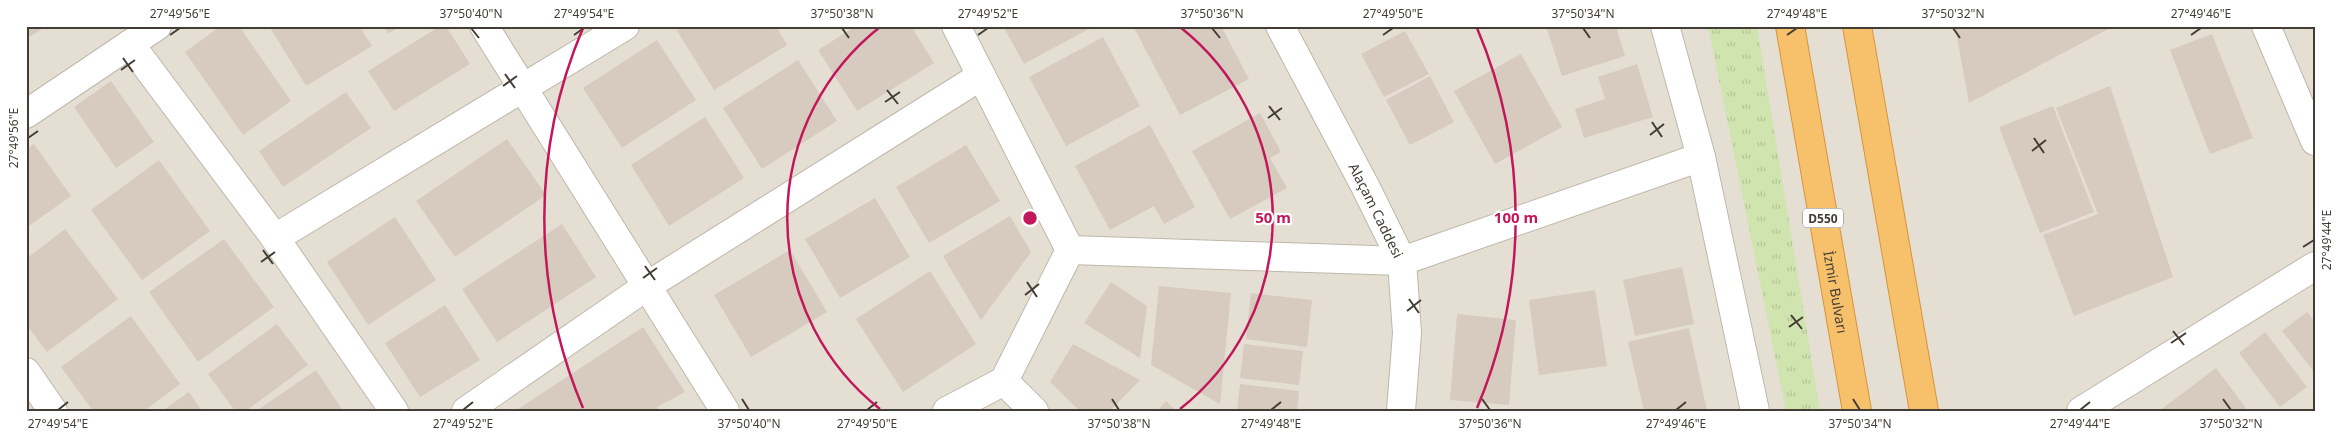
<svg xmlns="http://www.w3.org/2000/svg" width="2341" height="437" font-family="'Noto Sans',sans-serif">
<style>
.residential{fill:#e5dfd3}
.park{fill:url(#park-tufts)}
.building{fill:#d6cbbe}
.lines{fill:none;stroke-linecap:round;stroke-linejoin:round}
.minor-casing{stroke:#bfb7ab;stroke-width:30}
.highway-casing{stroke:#d5933b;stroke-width:30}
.minor{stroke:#fff;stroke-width:28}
.highway{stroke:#f7c06b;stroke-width:28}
.ticks{fill:none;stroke:#443d35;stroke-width:2}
.ring{fill:none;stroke:#c2185b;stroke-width:2.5}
.labels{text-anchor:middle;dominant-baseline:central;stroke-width:4.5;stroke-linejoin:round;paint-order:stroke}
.shield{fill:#fff;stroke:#7c7772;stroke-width:1}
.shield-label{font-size:12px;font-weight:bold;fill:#443d35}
.street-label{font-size:14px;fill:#443d35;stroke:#fff}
.centre{fill:#c2185b;stroke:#fff;stroke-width:2.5}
.ring-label{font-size:15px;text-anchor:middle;font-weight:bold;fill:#c2185b;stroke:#fff;stroke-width:4.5;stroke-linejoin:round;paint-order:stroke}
.neatline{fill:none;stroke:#443d35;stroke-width:2}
.ticks-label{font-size:12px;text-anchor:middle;fill:#443d35}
</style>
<defs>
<pattern id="park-tufts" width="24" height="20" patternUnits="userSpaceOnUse" patternTransform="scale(1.25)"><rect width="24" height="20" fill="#d0e4af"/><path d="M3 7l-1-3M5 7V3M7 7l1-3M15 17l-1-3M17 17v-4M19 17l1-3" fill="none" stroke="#b4c497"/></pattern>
</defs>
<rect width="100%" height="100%" fill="#f2ede5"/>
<path class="residential" d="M26 26H2315V411H26Z"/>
<path class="park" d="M1708 26H1757L1820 411H1786Z"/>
<path class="building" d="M26 26H47L26 39Z
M221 26H239L291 101 243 135 185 52Z
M269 26H359L372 46 306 86Z
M384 26H400L388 34Z
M440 26H446L470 64 394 111 368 71Z
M685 26H776L787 45 714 90 677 31Z
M856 26H911L934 63 857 111 818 50Z
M1003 26H1094L1024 64Z
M1133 26H1221L1249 79 1180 115Z
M1546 26H1616L1625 56 1562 76Z
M1955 26H2107L2108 29 1969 103Z
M1405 31 1429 74 1384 97 1361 54Z
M2212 34 2253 138 2210 154 2170 50Z
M1103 37 1140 106 1066 146 1029 77Z
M657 40 696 100 622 148 583 88Z
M1521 54 1562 127 1495 164 1454 91Z
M798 60 837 121 762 169 723 108Z
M1637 64 1653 117 1584 138 1575 109 1605 99 1598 77Z
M1430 76 1454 122 1410 145 1386 100Z
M111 81 154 142 116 168 74 107Z
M2110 86 2173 277 2074 316 2043 235 2098 214 2056 108Z
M346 92 371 128 283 187 259 151Z
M2053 106 2094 212 2040 233 1999 127Z
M1260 113 1281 152 1270 158 1287 188 1230 219 1192 151Z
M705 117 744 178 669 226 631 165Z
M1150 125 1195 207 1164 224 1154 206 1110 230 1075 166Z
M507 139 546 195 455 257 416 201Z
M34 144 71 196 26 228V150Z
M966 145 1000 201 929 243 896 187Z
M159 160 210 231 142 280 91 210Z
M875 198 910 257 840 298 805 239Z
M1010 216 1031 252 981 320 943 256Z
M395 217 436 280 368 325 327 262Z
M562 224 596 277 497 342 462 289Z
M65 229 118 299 47 352 26 324V259Z
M224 239 274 307 198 362 149 292Z
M790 250 827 312 751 357 714 295Z
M1682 267 1694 324 1635 336 1623 280Z
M930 271 976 344 903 392 856 319Z
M1111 282 1147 306 1140 358 1084 323Z
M1159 286 1231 293 1220 404 1151 365Z
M1595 290 1607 366 1539 375 1529 300Z
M1251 293 1312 300 1307 347 1246 339Z
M445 305 480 360 420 397 385 343Z
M2307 312 2315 322V373L2282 331Z
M1457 314 1516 320 1509 405 1450 400Z
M131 316 180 384 144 411H93L61 367Z
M277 324 308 365 246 411H235L208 374Z
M643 327 685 392 657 407 659 411H515Z
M1689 328 1707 411H1644L1628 342Z
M2265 332 2307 387 2280 407 2239 353Z
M1073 344 1140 380 1110 411H1080L1050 382Z
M1244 344 1303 351 1299 385 1240 378Z
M2216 368 2248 411H2159Z
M316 370 343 411H256Z
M1240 384 1299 391 1297 411H1237Z
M189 392 202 411H162Z
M1166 401 1176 411H1157Z"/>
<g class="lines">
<defs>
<g id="minor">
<path d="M484 26 725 411"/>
<path d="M956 26 1070 250"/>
<path id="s1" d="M1280 26 1365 186 1402 261 1407 333 1401 411"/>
<path d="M1665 26 1701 157 1755 411"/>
<path d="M2266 26 2315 141"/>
<path d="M130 44 275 238 394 411"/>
<path d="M26 114 157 26"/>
<path d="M275 238 625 26"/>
<path d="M1070 250 1402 261 1701 157"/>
<path d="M26 372 53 411"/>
<path d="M1004 381 1034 411"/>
<path d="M466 411 647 286 981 76"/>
<path d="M947 411 1004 381 1070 250"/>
<path d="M2081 411 2315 266"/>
</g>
<g id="highway">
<path id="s2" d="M1790 26 1857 411"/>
<path d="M1857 26 1924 411"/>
</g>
</defs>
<use href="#minor" class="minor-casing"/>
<use href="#highway" class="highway-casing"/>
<use href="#minor" class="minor"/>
<use href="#highway" class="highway"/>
</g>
<path class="ticks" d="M471 28 479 38M842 28 849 38M1212 28 1220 38M1583 28 1590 38M1953 28 1960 38M170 35 180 28M574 35 584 28M978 35 988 28M1383 35 1393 28M1787 35 1797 28M2191 35 2201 28M123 58 133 72M121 70 135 60M505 74 515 88M503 86 517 76M887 90 898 104M885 102 900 92M1269 106 1280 120M1268 118 1282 108M1652 122 1662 137M1650 135 1664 124M28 138 38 131M2034 138 2044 153M2032 151 2046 140M2303 247 2314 240M263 250 273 264M261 262 275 252M645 266 655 280M643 278 657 268M1027 282 1037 297M1025 295 1039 284M1409 299 1419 313M1407 311 1421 300M1791 315 1802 329M1789 327 1803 317M2173 331 2184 345M2171 343 2186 333M742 399 749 410M1112 399 1119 410M1482 399 1490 410M1853 399 1860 410M2223 399 2231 410M58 410 68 402M463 410 473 402M867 410 877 402M1271 410 1281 402M1676 410 1686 402M2080 410 2090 402"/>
<g class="ring">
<path d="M880 409A243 243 0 0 1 880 27M1180 27A243 243 0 0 1 1180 409"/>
<path d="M583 408A486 486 0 0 1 583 28M1477 28A486 486 0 0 1 1477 408"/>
</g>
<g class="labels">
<rect class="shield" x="1803" y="208.5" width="40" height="19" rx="4"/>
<g class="shield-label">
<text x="1823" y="218">D550</text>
</g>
<g class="street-label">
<text stroke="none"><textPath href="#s1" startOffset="208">Alaçam Caddesi</textPath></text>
<text stroke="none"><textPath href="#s2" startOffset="270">İzmir Bulvarı</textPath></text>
</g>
</g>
<circle cx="1030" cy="218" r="8" class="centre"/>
<g class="ring-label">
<text x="1273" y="223">50 m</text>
<text x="1516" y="223">100 m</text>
</g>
<rect width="2341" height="437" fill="none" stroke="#ffffff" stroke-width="55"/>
<rect x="28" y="28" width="2286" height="382" class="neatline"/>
<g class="ticks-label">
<text x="180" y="18">27°49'56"E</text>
<text x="471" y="18">37°50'40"N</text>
<text x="584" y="18">27°49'54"E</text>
<text x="842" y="18">37°50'38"N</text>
<text x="988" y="18">27°49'52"E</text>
<text x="1212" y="18">37°50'36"N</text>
<text x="1393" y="18">27°49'50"E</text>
<text x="1583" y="18">37°50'34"N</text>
<text x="1797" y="18">27°49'48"E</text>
<text x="1953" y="18">37°50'32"N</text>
<text x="2201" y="18">27°49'46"E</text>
<text transform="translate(14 138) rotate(-90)" y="4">27°49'56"E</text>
<text transform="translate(2327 240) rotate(-90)" y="4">27°49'44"E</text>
<text x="58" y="428">27°49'54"E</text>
<text x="463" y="428">27°49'52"E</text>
<text x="749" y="428">37°50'40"N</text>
<text x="867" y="428">27°49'50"E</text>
<text x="1119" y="428">37°50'38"N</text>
<text x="1271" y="428">27°49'48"E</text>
<text x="1490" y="428">37°50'36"N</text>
<text x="1676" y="428">27°49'46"E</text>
<text x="1860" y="428">37°50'34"N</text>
<text x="2080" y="428">27°49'44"E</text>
<text x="2231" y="428">37°50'32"N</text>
</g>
</svg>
